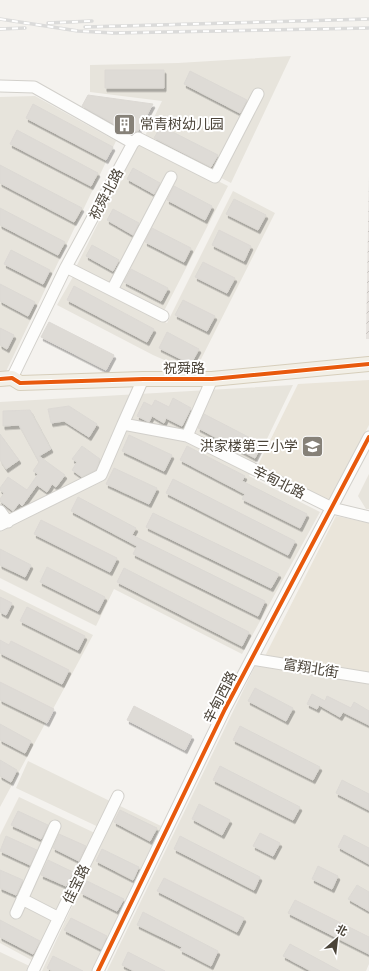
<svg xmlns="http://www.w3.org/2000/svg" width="369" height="971" font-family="'DM Sans','Noto Sans SC',sans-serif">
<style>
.residential{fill:#e7e4dc}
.industrial{fill:url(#industrial-furrows)}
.education{fill:#eae5da}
.building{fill:#dedbd6;stroke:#dcd9d4;filter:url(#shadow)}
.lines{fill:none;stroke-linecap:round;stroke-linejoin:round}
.minor-casing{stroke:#d2d0cb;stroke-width:13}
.major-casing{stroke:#d6cebb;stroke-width:16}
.minor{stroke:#fdfdfc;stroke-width:11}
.major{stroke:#f2efe6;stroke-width:14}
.rail-casing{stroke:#dbdbda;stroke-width:3.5}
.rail{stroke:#fff;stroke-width:2;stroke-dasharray:6;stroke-linecap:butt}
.cycleway-casing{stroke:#fff;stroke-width:6}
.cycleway{stroke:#e8590c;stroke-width:4}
.labels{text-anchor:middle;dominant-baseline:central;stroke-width:4;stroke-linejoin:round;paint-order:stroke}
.poi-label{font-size:14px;fill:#4b4439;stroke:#fff;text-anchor:start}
.street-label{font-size:14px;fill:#4b4439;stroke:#fff}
</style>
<defs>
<pattern id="industrial-furrows" width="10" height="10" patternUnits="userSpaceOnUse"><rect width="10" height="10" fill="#e6e2de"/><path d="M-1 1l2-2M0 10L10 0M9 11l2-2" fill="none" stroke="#c7c3bf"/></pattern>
<filter id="shadow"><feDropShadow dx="2" dy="3.5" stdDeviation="0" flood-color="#0004"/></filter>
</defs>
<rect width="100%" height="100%" fill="#f4f2ee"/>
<path class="residential" d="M291 56 231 183 144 138 162 101 90 92V65L178 63Z
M35 96 116 141 0 384V97Z
M139 142 228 186 164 311 76 267Z
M233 191 275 213 194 373 153 355 57 305 74 275 167 323Z
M293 385 249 476 320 512 242 654 114 589 96 626 0 578V402Z
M369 474V509H366L358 496Z
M0 589 93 635 0 807Z
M258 660 369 679V964L366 971H107Z
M28 761 161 826 92 971H42L107 831 16 788Z
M19 797 99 835 37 963 0 943V835Z
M0 952 40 971H0Z"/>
<path class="industrial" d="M369 176V339H366Z"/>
<path class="education" d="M369 380V425L328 503 257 467 298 384Z
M336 516 369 523V673L265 656Z"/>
<path class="building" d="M105 70H164V88H105Z
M190 71 247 100 240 113 184 84Z
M88 95 153 104 138 131 132 134 82 106Z
M33 104 113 147 106 160 26 118Z
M161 126 218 155 211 167 154 138Z
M17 130 98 173 91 186 10 144Z
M0 165 82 208 74 222 0 183Z
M133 168 160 183 154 194 127 179Z
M174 186 212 206 205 220 167 200Z
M234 199 266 215 258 230 226 214Z
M0 208 65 242 58 255 0 225Z
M113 209 139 223 133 235 107 220Z
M152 228 191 248 184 262 145 242Z
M219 230 251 246 244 261 212 245Z
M92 245 119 260 113 271 86 256Z
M11 250 50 270 43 284 4 264Z
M203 262 235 278 227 293 195 277Z
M131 269 168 288 161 301 124 282Z
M0 284 35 302 28 316 0 301Z
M74 286 154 329 147 342 67 300Z
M183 300 215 316 207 331 175 315Z
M49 322 114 355 106 370 41 337Z
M0 328 14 335 7 349 0 345Z
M167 332 199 349 191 364 159 348Z
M173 398 191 408 182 426 166 418 164 423 152 416 149 422 137 416 144 402 152 406 155 400 169 407Z
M69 406 97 424 89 437 64 421 51 423 48 409Z
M30 410 51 449 39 456 65 475 56 487 52 484 47 492 37 485 22 506 19 503 13 511 0 501V499L4 493 0 490V488L8 477 27 490 38 474 33 471 39 462 19 425 3 426V411Z
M204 414 262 444 255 458 198 428Z
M0 434 19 460 6 469 0 460Z
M129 435 172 455 164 471 122 451Z
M82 446 100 459 96 470 82 477 72 470 77 462 72 459Z
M187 446 245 476 242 481 307 514 300 528 242 499 245 494 180 460Z
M114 468 157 488 149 504 106 484Z
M173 479 295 541 288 555 166 493Z
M78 497 136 528 132 535 265 601 258 616 133 554 137 546 71 511Z
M153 513 279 574 271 588 146 527Z
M41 520 117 558 110 572 34 534Z
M0 549 31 565 25 577 0 565Z
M47 567 105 597 98 611 40 582Z
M124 568 249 632 242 646 117 582Z
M0 597 12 603 6 615 0 612Z
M27 607 85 636 78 650 20 621Z
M0 640 9 645 11 641 69 670 62 684 0 653Z
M0 682 54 709 47 723 0 700Z
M255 688 293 708 286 721 248 701Z
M312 694 325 701 327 696 351 708 354 702 369 711V725L343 712 340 717 319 705 317 709 307 704Z
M134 706 192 736 185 750 127 720Z
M0 724 31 741 25 753 0 740Z
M240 726 320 767 313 780 233 740Z
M0 760 17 770 11 782 0 776Z
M220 766 300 807 293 820 213 780Z
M342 780 369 794V810L336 793Z
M199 804 230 820 222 835 192 819Z
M120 810 157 828 150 841 114 822Z
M18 811 48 825 41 839 11 825Z
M260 833 280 843 273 856 253 846Z
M59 834 86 846 79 861 53 848Z
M344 835 369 848V864L338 847Z
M6 836 37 850 30 865 0 851Z
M180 836 260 877 254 890 174 849Z
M102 849 139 867 133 880 96 861Z
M48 860 73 872 66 886 41 875Z
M318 866 338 876 332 889 312 879Z
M0 870 23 880 16 895 0 888Z
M164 878 244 918 237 932 157 891Z
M87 881 124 899 117 911 81 893Z
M357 885 369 892V911L348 899Z
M295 900 369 937V954L288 913Z
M143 912 218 951 211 966 180 950 182 947 137 925Z
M71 918 107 936 101 949 64 930Z
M0 920 40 941 33 954 0 937Z
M290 944 340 971H311L283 956Z
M128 952 165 971H134L122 965Z
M53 956 83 971H52L47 968Z"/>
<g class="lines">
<defs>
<path id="minor" d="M0 86 34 87 133 143 66 267 12 378
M133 143 138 138 215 177 258 94
M66 267 163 316
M112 290 171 177
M143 379 123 424 187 436 332 508 369 517
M187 436 212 379
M0 511 8 522
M0 525 101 475 123 424
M252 659 369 678
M22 899 59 918
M16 913 55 826
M33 971 118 796
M98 971 225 709 369 437"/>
<path id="major" d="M0 379 12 378 20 383 143 379H212L369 364"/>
</defs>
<use href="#minor" class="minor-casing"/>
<use href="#major" class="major-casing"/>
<use href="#minor" class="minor"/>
<use href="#major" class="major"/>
<defs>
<path id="rail" d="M0 19 78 31 114 33 369 28
M48 23 92 21
M85 27 369 19
M0 29 25 28"/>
</defs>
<use href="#rail" class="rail-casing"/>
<use href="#rail" class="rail"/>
<defs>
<path id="cycleway" d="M0 379 12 378 20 383 143 379H212L369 364
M98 971 225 709 369 437"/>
</defs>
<use href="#cycleway" class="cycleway-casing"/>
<use href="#cycleway" class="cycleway"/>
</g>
<defs>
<symbol id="building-square" viewBox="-11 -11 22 22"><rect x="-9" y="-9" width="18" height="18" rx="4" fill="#868178" stroke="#fff"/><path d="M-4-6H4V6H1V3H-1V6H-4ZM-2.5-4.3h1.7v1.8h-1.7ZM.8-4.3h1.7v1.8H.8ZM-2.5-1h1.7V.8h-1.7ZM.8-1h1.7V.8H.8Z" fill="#fff"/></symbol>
<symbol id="school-square" viewBox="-11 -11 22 22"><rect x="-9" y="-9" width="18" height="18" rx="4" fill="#868178" stroke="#fff"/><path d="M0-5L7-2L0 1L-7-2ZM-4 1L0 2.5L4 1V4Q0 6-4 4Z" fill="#fff"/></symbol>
</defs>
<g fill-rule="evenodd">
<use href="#building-square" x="112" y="112" width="25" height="25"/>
<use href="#school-square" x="300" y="434" width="25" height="25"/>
</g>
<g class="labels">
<g class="poi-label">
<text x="140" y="124">常青树幼儿园</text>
<text x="298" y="446" text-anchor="end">洪家楼第三小学</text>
</g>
<g class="street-label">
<text transform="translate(106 194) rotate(-62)">祝舜北路</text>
<text x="184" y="368">祝舜路</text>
<text transform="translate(279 482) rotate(26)">辛甸北路</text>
<text transform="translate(311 668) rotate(9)">富翔北街</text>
<text transform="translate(220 697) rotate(-63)">辛甸西路</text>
<text transform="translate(76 884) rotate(-64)">佳宝路</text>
</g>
</g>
<g transform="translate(337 939) rotate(28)" stroke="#ffffff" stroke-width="3" paint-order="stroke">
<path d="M0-3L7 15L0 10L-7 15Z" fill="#4b4439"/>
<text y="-6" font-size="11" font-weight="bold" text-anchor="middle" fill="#4b4439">北</text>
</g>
</svg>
